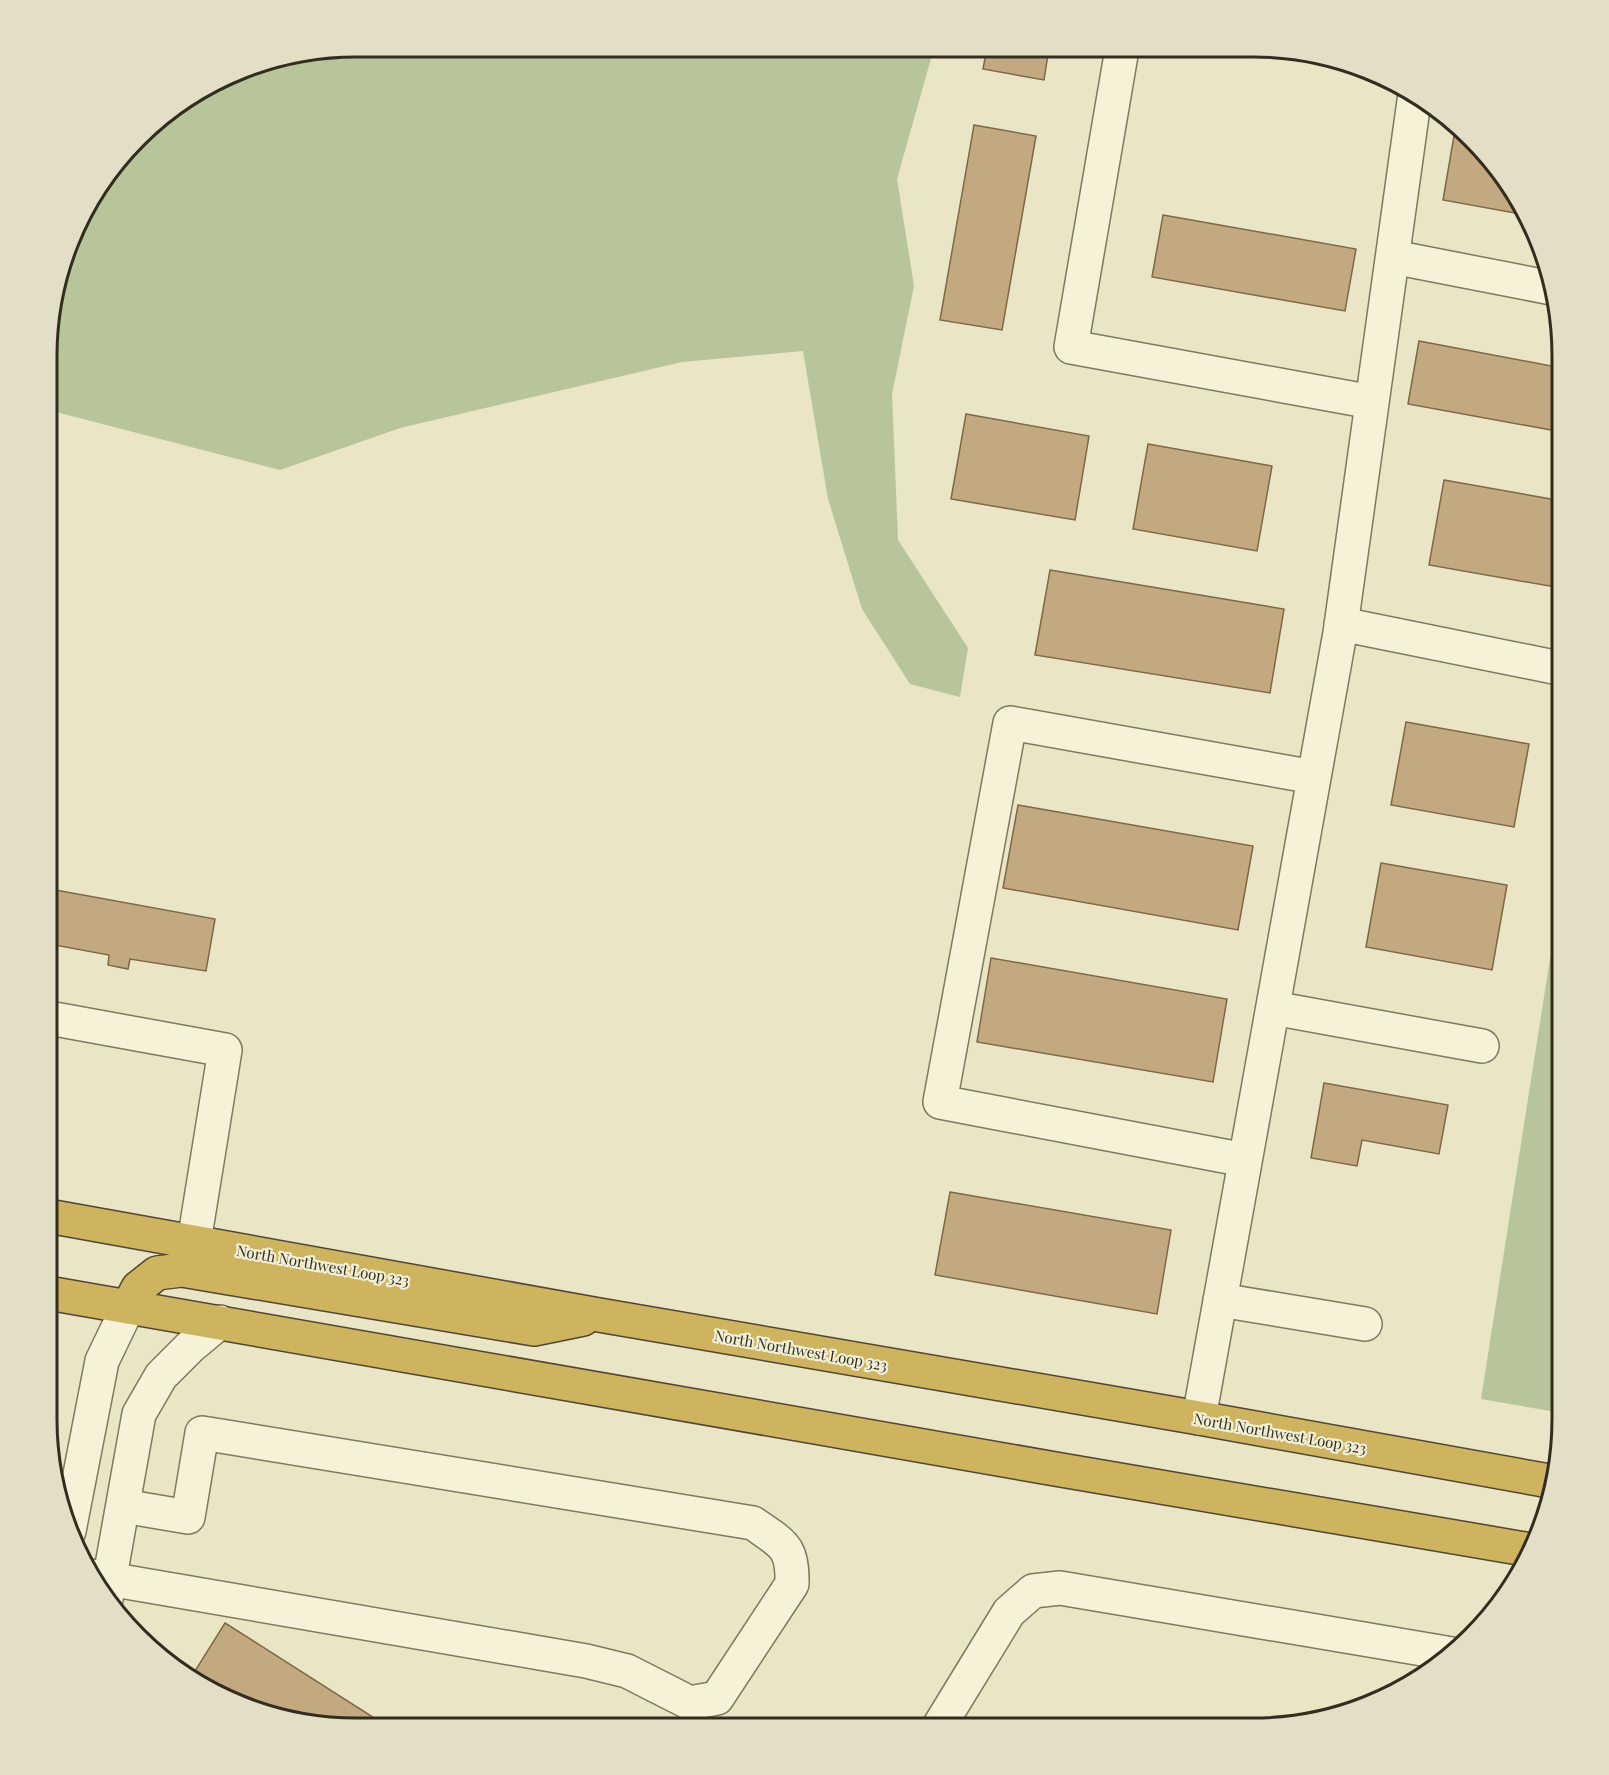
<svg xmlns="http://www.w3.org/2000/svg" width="1609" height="1775" font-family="'Playfair Display',serif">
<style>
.green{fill:#b8c59a}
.building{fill:#c3a97f;stroke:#7e6846;stroke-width:1.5}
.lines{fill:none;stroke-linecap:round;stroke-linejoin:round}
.minor-casing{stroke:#82785d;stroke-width:36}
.highway-casing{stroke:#504631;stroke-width:36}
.minor{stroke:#f5f2d7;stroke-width:33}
.highway{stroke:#ceb45f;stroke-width:33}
.labels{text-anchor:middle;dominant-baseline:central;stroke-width:4.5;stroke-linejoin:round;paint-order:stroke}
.street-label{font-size:15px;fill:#332d1f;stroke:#f1efd4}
.rim{fill:none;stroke:#332d1f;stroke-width:3}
</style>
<rect width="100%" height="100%" fill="#e9e5c5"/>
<path class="green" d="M356 47 934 48 897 179 914 286 892 394 898 540 968 648 960 697 910 684 862 609 828 499 803 351 682 362 400 428 280 470 52 411V296L88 201 152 123 256 63Z
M1562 882V1413L1481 1399Z"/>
<path class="building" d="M987 48H1049L1044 80 983 69Z
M974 125 1036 136 1002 330 940 320Z
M1454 136 1474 140 1511 184 1526 215 1443 200Z
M1163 215 1356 249 1345 311 1152 277Z
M1419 341 1562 368V432L1408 404Z
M966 414 1089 436 1075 520 951 499Z
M1148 444 1272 466 1257 551 1133 529Z
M1444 480 1562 501V551L1555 587 1429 565Z
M1050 570 1284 609 1270 693 1035 655Z
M1406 722 1529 744 1514 827 1391 805Z
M1018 805 1253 846 1238 930 1003 888Z
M1381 863 1507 885 1492 970 1366 947Z
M50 889 215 919 206 971 130 959 128 969 108 965 109 955 49 944Z
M991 958 1227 999 1213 1082 977 1042Z
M1324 1083 1448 1105 1439 1154 1362 1140 1357 1166 1311 1158Z
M950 1192 1171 1230 1157 1314 935 1275Z
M225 1623 390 1728H336L276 1718 202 1687 190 1679Z"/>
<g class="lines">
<defs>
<path id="minor" d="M1122 49 1071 347 1372 402
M1393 257 1552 288
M1341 624 1554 667
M1273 1008 1482 1046
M49 1018 225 1050 194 1242
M1245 1160 940 1102 1010 723 1314 777
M1220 1300 1365 1324
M1199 1418 1340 633 1415 94
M69 1531 102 1361 128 1307
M91 1576 586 1661 627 1671 690 1703 717 1698 792 1584C793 1545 782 1544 753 1523L202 1433 188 1517 123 1506
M106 1599 139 1414 161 1376 190 1347 220 1322
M938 1728 1009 1612 1033 1591 1060 1588 1452 1654"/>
<path id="highway" d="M48 1216 599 1315 1199 1418 1555 1482
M48 1293 1061 1470 1531 1550
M128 1307 138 1288 157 1273 182 1270 534 1329 583 1319"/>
</defs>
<use href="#minor" class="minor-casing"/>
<use href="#highway" class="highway-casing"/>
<use href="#minor" class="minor"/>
<use href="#highway" class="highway"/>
</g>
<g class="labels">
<g class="street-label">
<text transform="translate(323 1265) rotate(10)">North Northwest Loop 323</text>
<text transform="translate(801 1350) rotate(10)">North Northwest Loop 323</text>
<text transform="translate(1280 1433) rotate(10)">North Northwest Loop 323</text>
</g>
</g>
<path d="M0 0H1609V1775H0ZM356 57H1253A299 299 0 0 1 1552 356V1419A299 299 0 0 1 1253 1718H356A299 299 0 0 1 57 1419V356A299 299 0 0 1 356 57Z" fill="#e2dfc6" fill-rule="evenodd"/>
<path class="rim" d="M356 57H1253A299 299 0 0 1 1552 356V1419A299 299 0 0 1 1253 1718H356A299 299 0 0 1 57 1419V356A299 299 0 0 1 356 57Z"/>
</svg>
